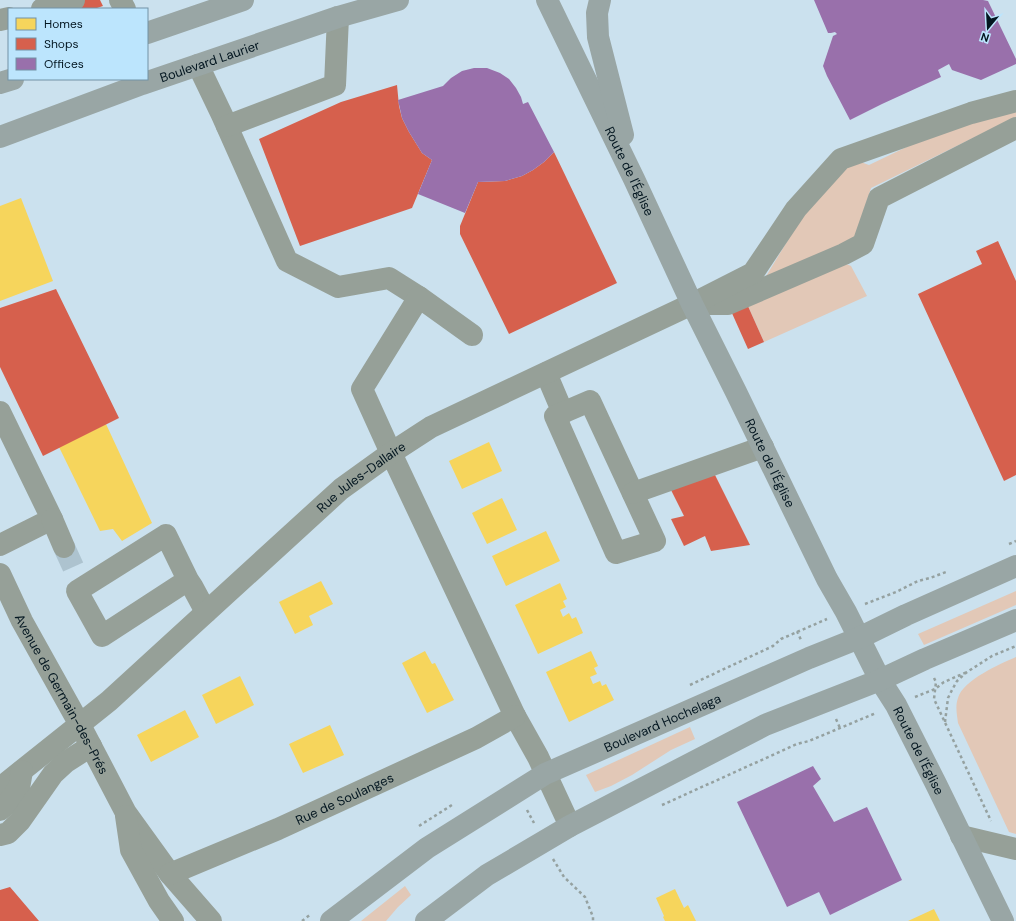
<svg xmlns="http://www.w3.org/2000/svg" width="1016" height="921" font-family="'DM Sans',sans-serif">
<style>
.green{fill:#e2c8b7}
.homes{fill:#f6d55c}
.shops{fill:#d6604d}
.offices{fill:#9970ab}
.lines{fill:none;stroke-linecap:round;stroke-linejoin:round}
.minor-tunnel{stroke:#adc3cf;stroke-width:22;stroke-dasharray:22 11;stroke-linecap:butt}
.path{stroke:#95a1a0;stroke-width:2.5;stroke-dasharray:3 3;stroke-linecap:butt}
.minor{stroke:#96a098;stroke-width:22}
.major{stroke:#99a6a5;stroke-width:22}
.labels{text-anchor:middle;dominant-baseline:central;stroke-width:4;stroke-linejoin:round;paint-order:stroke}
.street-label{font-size:13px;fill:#031620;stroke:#bce5fd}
</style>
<rect width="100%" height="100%" fill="#cbe1ee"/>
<path class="green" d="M1016 103V117L871 188 854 241 765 278 806 210 852 159 869 165 965 119Z
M842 262 851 266 867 296 764 342 747 304Z
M1016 591V605L924 645 918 634Z
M1016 657V834L1009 832 958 723C957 715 955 706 958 698 963 680 1000 664 1016 657Z
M690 727 695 739 671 750 632 775 611 786 595 792 586 775Z
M405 886 411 895 398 907 386 921H361Z"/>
<path class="homes" d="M21 198 53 281 0 301V206Z
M106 424 152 523 122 541 113 529 100 531 59 447Z
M489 442 502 471 462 489 449 461Z
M502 498 517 530 487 544 472 513Z
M546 531 560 561 506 586 492 556Z
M321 581 333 604 309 616 313 625 295 634 279 602Z
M560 583 567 599 563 601 566 607 560 610 563 617 569 613 572 619 576 617 583 633 538 654 515 605Z
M425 651 432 664 435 663 454 700 427 713 402 663Z
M591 651 598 666 594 668 597 674 590 677 593 684 600 681 602 686 606 684 614 700 569 722 546 672Z
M240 676 254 705 216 724 202 695Z
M185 710 199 737 151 762 137 735Z
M330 725 344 755 303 773 289 744Z
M675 889 684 908 688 905 696 921H665L663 917 664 916 656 898Z
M934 909 940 921H908Z"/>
<path class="shops" d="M71 0H100L103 6 94 9H75Z
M397 85 399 106 402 118 409 132 422 153 432 160 412 208 300 246 259 139 341 102Z
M554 152 617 283 509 334 460 234V226L478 182 505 181 522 176 533 170 544 162Z
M998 241 1016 281V475L1004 481 918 294 982 264 976 251Z
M56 289 119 418 43 456 0 367V308Z
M747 304 764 342 748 349 731 311Z
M713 471 750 545 711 551 705 536 684 546 671 519 684 516 671 490Z
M10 887 39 921H0V890Z"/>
<path class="offices" d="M814 0H983L988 1 1016 59V64L981 80 952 70 949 64 938 70 941 77 882 104 850 120 827 76 823 66 833 36 837 34 835 32 831 33H828Z
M474 68H487L500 73 509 79 516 88 521 97 523 104 528 102 554 152 544 162 533 170 522 176 505 181 478 182 465 213 418 194 432 160 422 153 409 132 402 118 398 100 443 86 451 78 462 71Z
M813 766 821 779 813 786 834 822 867 807 902 880 830 915 819 892 787 907 737 802Z"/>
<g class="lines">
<path class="minor-tunnel" d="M64 547 75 571"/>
<path class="path" d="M1009 544 1016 541
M865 604 896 592 918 581 930 578 946 572
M797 631 801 640
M934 678 936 682 934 699 991 821
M690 685 773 646 781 639 827 619
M915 697 935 689 944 682 967 672
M836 719 840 728
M945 722 948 698 952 690 957 681 967 672 992 656 1016 646
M662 805 797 744 809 741 876 713
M527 810 534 823
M419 826 452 805
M553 859 564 877 585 897 593 917V921
M302 921 311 914"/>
<g class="minor">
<path d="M120 0 125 9"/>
<path d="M42 9 74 0"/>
<path d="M0 20 9 18"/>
<path d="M198 65 222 115 287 261 338 287 389 278 419 297"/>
<path d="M227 126 335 85 338 17"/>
<path d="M696 304H728L844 254 863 244 879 198 1016 128"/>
<path d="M472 335 419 297 362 389 391 453 515 716 538 757 570 826"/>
<path d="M546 373 563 413"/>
<path d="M590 401 655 541 616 553 555 416Z"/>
<path d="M0 412 52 519 0 545"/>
<path d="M633 493 763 447"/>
<path d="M52 519 64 547"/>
<path id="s1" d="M0 574 22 621 80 725 126 813 170 874 211 921"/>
<path d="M188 580 166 535 77 591 102 636 188 580 192 586 206 612"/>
<path id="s2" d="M0 788 109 701 341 489 391 453 431 427 692 304 753 273 796 209 841 159 971 113 1016 101"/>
<path d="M0 810 9 802 19 788 22 771"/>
<path d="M126 816 131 850 159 901 173 921"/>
<path d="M0 835 8 833 20 821 53 774 66 762 91 746"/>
<path d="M961 836 1016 849"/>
<path id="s3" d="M170 874 278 829 476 738 515 716"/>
</g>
<g class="major">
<path id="s4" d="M547 0 634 179 692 304 736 392 827 579 846 612 880 680 896 705 936 784 1003 921"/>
<path d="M600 0 597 13 598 37 623 135"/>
<path d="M147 33 243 0"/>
<path d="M0 83 13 79"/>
<path id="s5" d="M0 137 142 84 338 17 398 0"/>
<path id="s6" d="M331 921 427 848 545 774 809 658 859 638 906 615 1016 566"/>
<path d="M426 921 487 875 570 826 765 725 880 680 925 659 1016 620"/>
</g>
</g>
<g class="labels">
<g class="street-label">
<text stroke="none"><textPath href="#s5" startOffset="223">Boulevard Laurier</textPath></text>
<text stroke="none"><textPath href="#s4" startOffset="190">Route de l'Église</textPath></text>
<text stroke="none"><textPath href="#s4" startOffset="514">Route de l'Église</textPath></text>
<text stroke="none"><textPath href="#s2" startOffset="477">Rue Jules-Dallaire</textPath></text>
<text stroke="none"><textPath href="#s1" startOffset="135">Avenue de Germain-des-Prés</textPath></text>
<text stroke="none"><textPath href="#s6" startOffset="388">Boulevard Hochelaga</textPath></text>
<text stroke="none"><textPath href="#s4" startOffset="838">Route de l'Église</textPath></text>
<text stroke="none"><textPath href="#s3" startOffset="190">Rue de Soulanges</textPath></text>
</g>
</g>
<rect x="8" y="8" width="140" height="72" fill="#bce5fd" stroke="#7292a5"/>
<rect x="16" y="18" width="20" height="12" fill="#f6d55c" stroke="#7292a5"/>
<text x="44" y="28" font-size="12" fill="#031620">Homes</text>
<rect x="16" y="38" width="20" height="12" fill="#d6604d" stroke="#7292a5"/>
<text x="44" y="48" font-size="12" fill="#031620">Shops</text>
<rect x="16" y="58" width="20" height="12" fill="#9970ab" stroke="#7292a5"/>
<text x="44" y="68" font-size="12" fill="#031620">Offices</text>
<g transform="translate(988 28) rotate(198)" stroke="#bce5fd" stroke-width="3" paint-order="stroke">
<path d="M0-3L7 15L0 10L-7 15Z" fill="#031620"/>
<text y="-6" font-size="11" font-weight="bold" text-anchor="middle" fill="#031620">N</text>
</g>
</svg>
